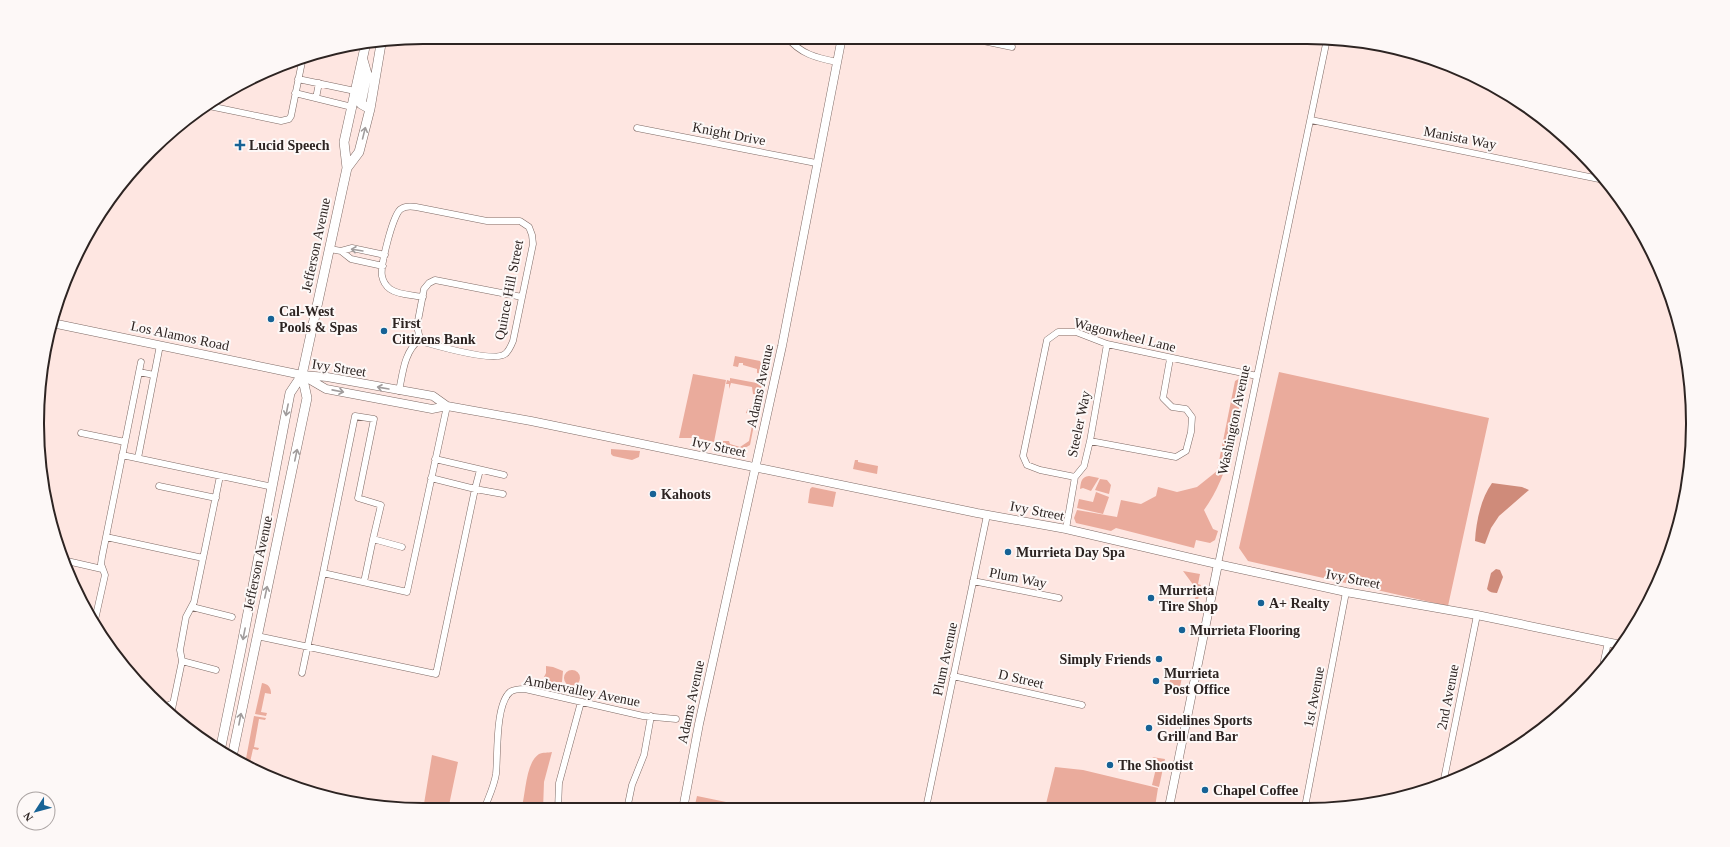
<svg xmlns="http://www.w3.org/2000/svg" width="1730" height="847" font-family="Georgia,serif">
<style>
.green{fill:#eaab9c}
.water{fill:#cf8b7a}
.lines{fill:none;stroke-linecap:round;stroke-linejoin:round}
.street-casing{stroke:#7e6a65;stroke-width:7}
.secondary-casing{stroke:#7e6a65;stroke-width:9}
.primary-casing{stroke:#7e6a65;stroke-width:10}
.street{stroke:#fff;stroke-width:6}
.secondary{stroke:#fff;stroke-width:8}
.primary{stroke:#fff;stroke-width:9}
.oneway{stroke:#a09c9c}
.poi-dot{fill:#166295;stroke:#fdf8f7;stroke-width:1.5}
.labels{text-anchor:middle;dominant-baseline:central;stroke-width:4;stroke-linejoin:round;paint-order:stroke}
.street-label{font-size:14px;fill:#2d2422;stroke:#fdf8f7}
.poi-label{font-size:14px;font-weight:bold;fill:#2d2422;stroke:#fdf8f7;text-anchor:start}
.rim{fill:none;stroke:#2d2422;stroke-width:2}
</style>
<rect width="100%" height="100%" fill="#fee6e1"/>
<path class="green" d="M735 356 760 361 762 366 766 367 765 375 757 373V369L743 365V363H739L738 367 733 366Z
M1279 372 1489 418 1448 606 1248 561 1239 548Z
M693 374 726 380 714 442 697 438H679Z
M730 378 762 384 760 395 753 394 752 387 731 383 729 389V384H726L727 380 730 381Z
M1240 378 1245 382C1236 426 1231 473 1204 510L1213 529 1218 531 1215 540 1210 543 1196 540 1194 548 1116 528 1111 531 1076 523 1074 518 1077 510 1117 517 1121 500 1141 504 1156 496 1158 487 1177 492 1197 487 1217 471 1235 381Z
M750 408 757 410 750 445 738 452 725 450 722 447 723 441H729L730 444 740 447 749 441 754 415 746 413 747 410Z
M611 449 640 451 639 457 632 460 613 456 611 454Z
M855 460H858V462L878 466 877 474 853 469Z
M1089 476 1099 478 1091 491 1083 488 1080 489C1081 482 1081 477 1089 476Z
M1100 479 1107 480 1111 485 1109 494 1095 490Z
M812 487 836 492 833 507 808 503 810 489Z
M1096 492 1109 497 1103 514 1077 508 1079 499 1093 502Z
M1183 571 1200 574 1198 584 1201 585 1197 605 1194 604 1197 590Z
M546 666 553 667 563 671 562 682H547L544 677 546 673Z
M564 678a8 8 0 1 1 16 0a8 8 0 1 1-16 0Z
M1171 675 1182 677 1179 692 1168 690Z
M262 683C268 684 271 687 271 694L265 693 261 712 267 713 266 716 255 714Z
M254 716 266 718 265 720 259 719 254 747 259 748 258 750 253 749 249 767 245 764Z
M552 752 544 782 543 810H521C526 795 525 763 539 754 543 752 548 753 552 752Z
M432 755 458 762 448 810H423Z
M1152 757 1165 759 1159 787 1152 785 1158 760Z
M1055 767 1083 770 1158 788 1155 807 1045 808Z
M697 796 760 809H694Z"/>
<path class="water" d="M1492 483 1522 487 1529 490 1499 516 1491 528 1485 544 1475 541C1476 522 1481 498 1492 483Z
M1496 569 1500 570 1503 577 1497 593C1493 593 1489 592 1487 589L1491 573Z"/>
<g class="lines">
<defs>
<path id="street" d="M787 37C800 54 817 58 837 62
M964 37 1012 47
M298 79 355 91
M295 93 352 107
M316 98 319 83
M209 106 281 121 289 119 291 116 303 57
M1311 120 1604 180
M637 128 816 163
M330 249 341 251 351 259 383 266
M341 251 352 248 385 255
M420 339 427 343C441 347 494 362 505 354 509 351 511 346 513 341L533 244 532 235 529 227 520 221H487L416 207C410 206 405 206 401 209 393 213 380 267 382 276 383 281 386 286 390 289 398 295 413 295 423 297
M420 339 417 326 424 289 429 283 435 280 522 297
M139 372 154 375
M399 391C403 372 404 352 420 339
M81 433 125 442
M1090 441 1176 457 1186 451 1191 432 1192 417 1186 409 1172 407 1163 398 1170 359
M122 455 273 487
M138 458 160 345
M435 459 504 475
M480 470 475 489 503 494
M1075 477 1040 470 1027 465 1023 456 1047 340 1058 332H1076L1107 344 1257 376
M159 486 216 498
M1066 529 1075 477 1084 466 1090 441 1107 344
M106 537 203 558
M402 547 373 539 381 505 358 498 374 419 355 416 323 573 407 592 447 406
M67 561 102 569
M1218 564 1327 39
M973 581 1059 598
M364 582 373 539
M192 607 232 617
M95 620 105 575 101 564 102 557 141 362
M257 636 436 674 475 489 431 478
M182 661 216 670
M1602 670 1608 642
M302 673 323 573
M953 676 1082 705
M163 708 173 703
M171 714 182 661 180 650 186 617 194 602 220 476
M1443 784 1477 615
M1305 807 1346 592
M926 808 987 515
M627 809 632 785 644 755 651 716
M484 810C488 798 494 787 496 774 498 756 495 705 510 692 514 689 520 689 525 689L643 716 676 719
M558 810 559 783 581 702"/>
<path id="secondary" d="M52 323 302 375 327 377 433 396 447 406
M302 375 326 389 432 409 447 406 531 421 977 513 1066 529 1208 562 1346 592 1477 615 1621 645
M1169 807 1218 564
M683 809 699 724 782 346 842 37"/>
<path id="primary" d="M363 60 367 74 361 104 370 109
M347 168 359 152 370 109 381 44
M220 751 241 649 290 393 302 375 347 168 344 142 365 47
M232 757 307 398 302 375"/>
</defs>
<use href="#street" class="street-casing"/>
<use href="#secondary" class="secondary-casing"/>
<use href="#primary" class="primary-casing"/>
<use href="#street" class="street"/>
<use href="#secondary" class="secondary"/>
<use href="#primary" class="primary"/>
</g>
<defs><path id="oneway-shaft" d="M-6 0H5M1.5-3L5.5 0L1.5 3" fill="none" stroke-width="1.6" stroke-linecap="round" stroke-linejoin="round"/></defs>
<g class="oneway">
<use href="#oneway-shaft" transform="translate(364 133) rotate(-76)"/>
<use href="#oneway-shaft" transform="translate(357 250) rotate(-171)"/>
<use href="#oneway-shaft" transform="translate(383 388) rotate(-170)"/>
<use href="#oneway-shaft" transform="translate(338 391) rotate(11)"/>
<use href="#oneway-shaft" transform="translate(287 410) rotate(101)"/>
<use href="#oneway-shaft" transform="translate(296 455) rotate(-78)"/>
<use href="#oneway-shaft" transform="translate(266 592) rotate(-78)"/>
<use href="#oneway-shaft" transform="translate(244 634) rotate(101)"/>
<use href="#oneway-shaft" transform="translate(240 719) rotate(-79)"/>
</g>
<g class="poi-dot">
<path d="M238 139h4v4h4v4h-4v4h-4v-4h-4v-4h4z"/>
<circle cx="271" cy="319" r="4"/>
<circle cx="384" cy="331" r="4"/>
<circle cx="653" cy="494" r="4"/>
<circle cx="1008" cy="552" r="4"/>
<circle cx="1151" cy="598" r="4"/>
<circle cx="1261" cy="603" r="4"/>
<circle cx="1182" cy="630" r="4"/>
<circle cx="1159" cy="659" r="4"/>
<circle cx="1156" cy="681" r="4"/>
<circle cx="1149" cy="728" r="4"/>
<circle cx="1110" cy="765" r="4"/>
<circle cx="1205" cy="790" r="4"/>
</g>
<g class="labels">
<g class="street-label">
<text transform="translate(729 134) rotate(11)">Knight Drive</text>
<text transform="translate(1460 138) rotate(11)">Manista Way</text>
<text transform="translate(316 245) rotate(-78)">Jefferson Avenue</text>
<text transform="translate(509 290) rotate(-79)">Quince Hill Street</text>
<text transform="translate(1125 335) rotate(14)">Wagonwheel Lane</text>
<text transform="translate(180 336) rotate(12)">Los Alamos Road</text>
<text transform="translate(339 368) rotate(9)">Ivy Street</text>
<text transform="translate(760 386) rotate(-78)">Adams Avenue</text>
<text transform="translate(1234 420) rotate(-78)">Washington Avenue</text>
<text transform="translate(1079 424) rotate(-78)">Steeler Way</text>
<text transform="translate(719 447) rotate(12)">Ivy Street</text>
<text transform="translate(1037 511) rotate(11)">Ivy Street</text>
<text transform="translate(258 563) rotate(-78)">Jefferson Avenue</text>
<text transform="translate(1018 578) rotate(11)">Plum Way</text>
<text transform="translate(1353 579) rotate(11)">Ivy Street</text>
<text transform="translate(945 659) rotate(-78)">Plum Avenue</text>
<text transform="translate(1021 679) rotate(13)">D Street</text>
<text transform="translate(582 691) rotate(11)">Ambervalley Avenue</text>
<text transform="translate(1314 697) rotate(-79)">1st Avenue</text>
<text transform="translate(1448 697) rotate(-79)">2nd Avenue</text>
<text transform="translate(691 702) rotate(-78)">Adams Avenue</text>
</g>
<g class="poi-label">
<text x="249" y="145">Lucid Speech</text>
<text x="279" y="311">Cal-West<tspan x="279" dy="16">Pools &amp; Spas</tspan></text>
<text x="392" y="323">First<tspan x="392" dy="16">Citizens Bank</tspan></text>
<text x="661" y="494">Kahoots</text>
<text x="1016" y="552">Murrieta Day Spa</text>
<text x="1159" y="590">Murrieta<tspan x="1159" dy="16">Tire Shop</tspan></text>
<text x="1269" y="603">A+ Realty</text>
<text x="1190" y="630">Murrieta Flooring</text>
<text x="1151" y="659" text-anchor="end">Simply Friends</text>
<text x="1164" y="673">Murrieta<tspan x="1164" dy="16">Post Office</tspan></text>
<text x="1157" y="720">Sidelines Sports<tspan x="1157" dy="16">Grill and Bar</tspan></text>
<text x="1118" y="765">The Shootist</text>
<text x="1213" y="790">Chapel Coffee</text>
</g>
</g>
<path d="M0 0H1730V847H0ZM423 44H1307A379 379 0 0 1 1686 423V424A379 379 0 0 1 1307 803H423A379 379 0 0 1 44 424V423A379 379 0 0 1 423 44Z" fill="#fdf8f7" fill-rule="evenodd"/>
<path class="rim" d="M423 44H1307A379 379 0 0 1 1686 423V424A379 379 0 0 1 1307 803H423A379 379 0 0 1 44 424V423A379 379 0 0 1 423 44Z"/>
<g transform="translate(36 811) rotate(234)"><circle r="19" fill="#fdf8f7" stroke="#aaa3a2"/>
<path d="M0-3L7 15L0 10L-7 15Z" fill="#166295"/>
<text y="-6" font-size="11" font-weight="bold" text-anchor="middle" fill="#2d2422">N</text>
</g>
</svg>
